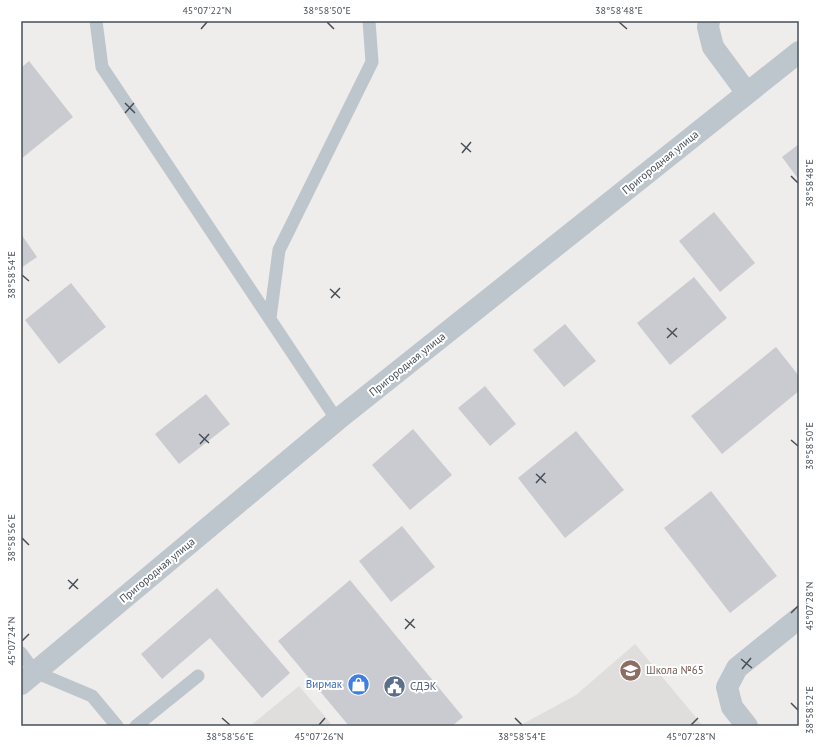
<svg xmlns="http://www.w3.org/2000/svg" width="820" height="747" font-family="'PT Sans',sans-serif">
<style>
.education{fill:#e0dddd}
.building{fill:#cacbd1}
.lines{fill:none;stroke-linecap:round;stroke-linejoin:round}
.service{stroke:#bec6cd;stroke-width:13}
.minor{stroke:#bec6cd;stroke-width:22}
.tertiary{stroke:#bec6cd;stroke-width:22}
.ticks{fill:none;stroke:#464f58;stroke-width:1.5}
.labels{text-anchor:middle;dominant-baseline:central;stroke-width:4;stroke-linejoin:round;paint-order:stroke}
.street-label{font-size:11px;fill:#464f58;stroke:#fff}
.education-label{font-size:11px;fill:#785e54;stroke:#fff;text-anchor:start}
.shop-label{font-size:11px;fill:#366cbe;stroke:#fff;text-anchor:end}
.service-label{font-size:11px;fill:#4e5e75;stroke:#fff;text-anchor:start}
.neatline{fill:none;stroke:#464f58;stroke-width:1.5}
.ticks-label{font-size:10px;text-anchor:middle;fill:#464f58}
</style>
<rect width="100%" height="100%" fill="#efecec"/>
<path class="education" d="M635 644 703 726H519L576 695Z
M299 686 333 726H250Z"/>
<path class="building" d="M29 61 73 117 21 159V68Z
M799 144V180L782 157Z
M714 212 755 263 720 292 679 241Z
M21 234 37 257 21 268Z
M694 277 727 318 670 365 637 323Z
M71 283 106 327 59 364 25 320Z
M565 324 596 361 564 387 533 350Z
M776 347 799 376V391L722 454 691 416Z
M485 386 516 424 490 446 458 408Z
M206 394 230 424 179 464 155 434Z
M413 429 452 475 410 510 372 465Z
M576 431 624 490 565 538 518 478Z
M711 491 777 576 730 613 664 528Z
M402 526 435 567 391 602 359 561Z
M350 580 463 717 452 726H349L278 641Z
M217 588 290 673 262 698 210 638 162 679 141 654Z"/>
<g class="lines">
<path class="service" d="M96 21 102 67 337 420
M270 318 279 250 372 62 369 21
M21 653 35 672 92 696 117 726
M136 726 198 676"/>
<path class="minor" d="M709 21 708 27 713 47 747 93
M747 726 732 707 727 687 737 668 799 618"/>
<path class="tertiary" d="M21 684 337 420 799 52"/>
</g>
<path class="ticks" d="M327 22 334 29M619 22 627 29M201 29 207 22M125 103 135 113M125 113 134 103M461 143 471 152M462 153 471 142M791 176 798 183M22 275 29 281M330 289 340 298M331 298 340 288M667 328 677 337M667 338 677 328M199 434 209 443M791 440 798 446M200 444 209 434M536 474 546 483M536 483 545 473M22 538 29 545M68 580 78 589M69 589 78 579M791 613 798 606M405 619 415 628M405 629 414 619M22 641 29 634M741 659 752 668M742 669 751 658M791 703 798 710M222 718 230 725M515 718 522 725M319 725 325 718M691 725 698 718"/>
<defs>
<symbol id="school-disc" viewBox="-11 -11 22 22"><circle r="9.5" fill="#8d6e63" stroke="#fff"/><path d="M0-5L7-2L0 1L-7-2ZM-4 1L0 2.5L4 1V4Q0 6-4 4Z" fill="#fff"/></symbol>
<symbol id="shop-disc" viewBox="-11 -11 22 22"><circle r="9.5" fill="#3f7fe0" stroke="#fff"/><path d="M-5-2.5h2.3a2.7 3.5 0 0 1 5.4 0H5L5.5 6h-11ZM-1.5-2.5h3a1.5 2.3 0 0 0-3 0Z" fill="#fff"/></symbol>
<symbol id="civic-disc" viewBox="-11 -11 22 22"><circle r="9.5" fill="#5c6f8a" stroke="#fff"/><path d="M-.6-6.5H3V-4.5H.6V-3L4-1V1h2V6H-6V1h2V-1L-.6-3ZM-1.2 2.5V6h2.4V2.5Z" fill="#fff"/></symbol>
</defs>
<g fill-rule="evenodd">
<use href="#school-disc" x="618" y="658" width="25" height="25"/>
<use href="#shop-disc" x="346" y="672" width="25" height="25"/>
<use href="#civic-disc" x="382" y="674" width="25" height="25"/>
</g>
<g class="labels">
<g class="street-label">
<text transform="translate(660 162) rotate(-39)">Пригородная улица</text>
<text transform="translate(407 364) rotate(-39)">Пригородная улица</text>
<text transform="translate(157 570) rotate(-40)">Пригородная улица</text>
</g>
<g class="education-label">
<text x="646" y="670">Школа №65</text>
</g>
<g class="shop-label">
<text x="342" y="684">Вирмак</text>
</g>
<g class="service-label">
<text x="410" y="686">СДЭК</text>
</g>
</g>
<rect width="820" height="747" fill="none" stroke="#ffffff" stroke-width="44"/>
<rect x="22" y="22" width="776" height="703" class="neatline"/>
<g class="ticks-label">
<text x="207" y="14">45°07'22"N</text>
<text x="327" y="14">38°58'50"E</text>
<text x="619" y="14">38°58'48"E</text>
<text transform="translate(809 183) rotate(-90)" y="4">38°58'48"E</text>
<text transform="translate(11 275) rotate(-90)" y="4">38°58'54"E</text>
<text transform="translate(809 446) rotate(-90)" y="4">38°58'50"E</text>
<text transform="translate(11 538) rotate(-90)" y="4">38°58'56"E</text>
<text transform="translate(809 606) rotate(-90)" y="4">45°07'28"N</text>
<text transform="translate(11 641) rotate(-90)" y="4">45°07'24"N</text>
<text transform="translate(809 710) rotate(-90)" y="4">38°58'52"E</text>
<text x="230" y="740">38°58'56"E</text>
<text x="319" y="740">45°07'26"N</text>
<text x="522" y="740">38°58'54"E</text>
<text x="691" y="740">45°07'28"N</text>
</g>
</svg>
